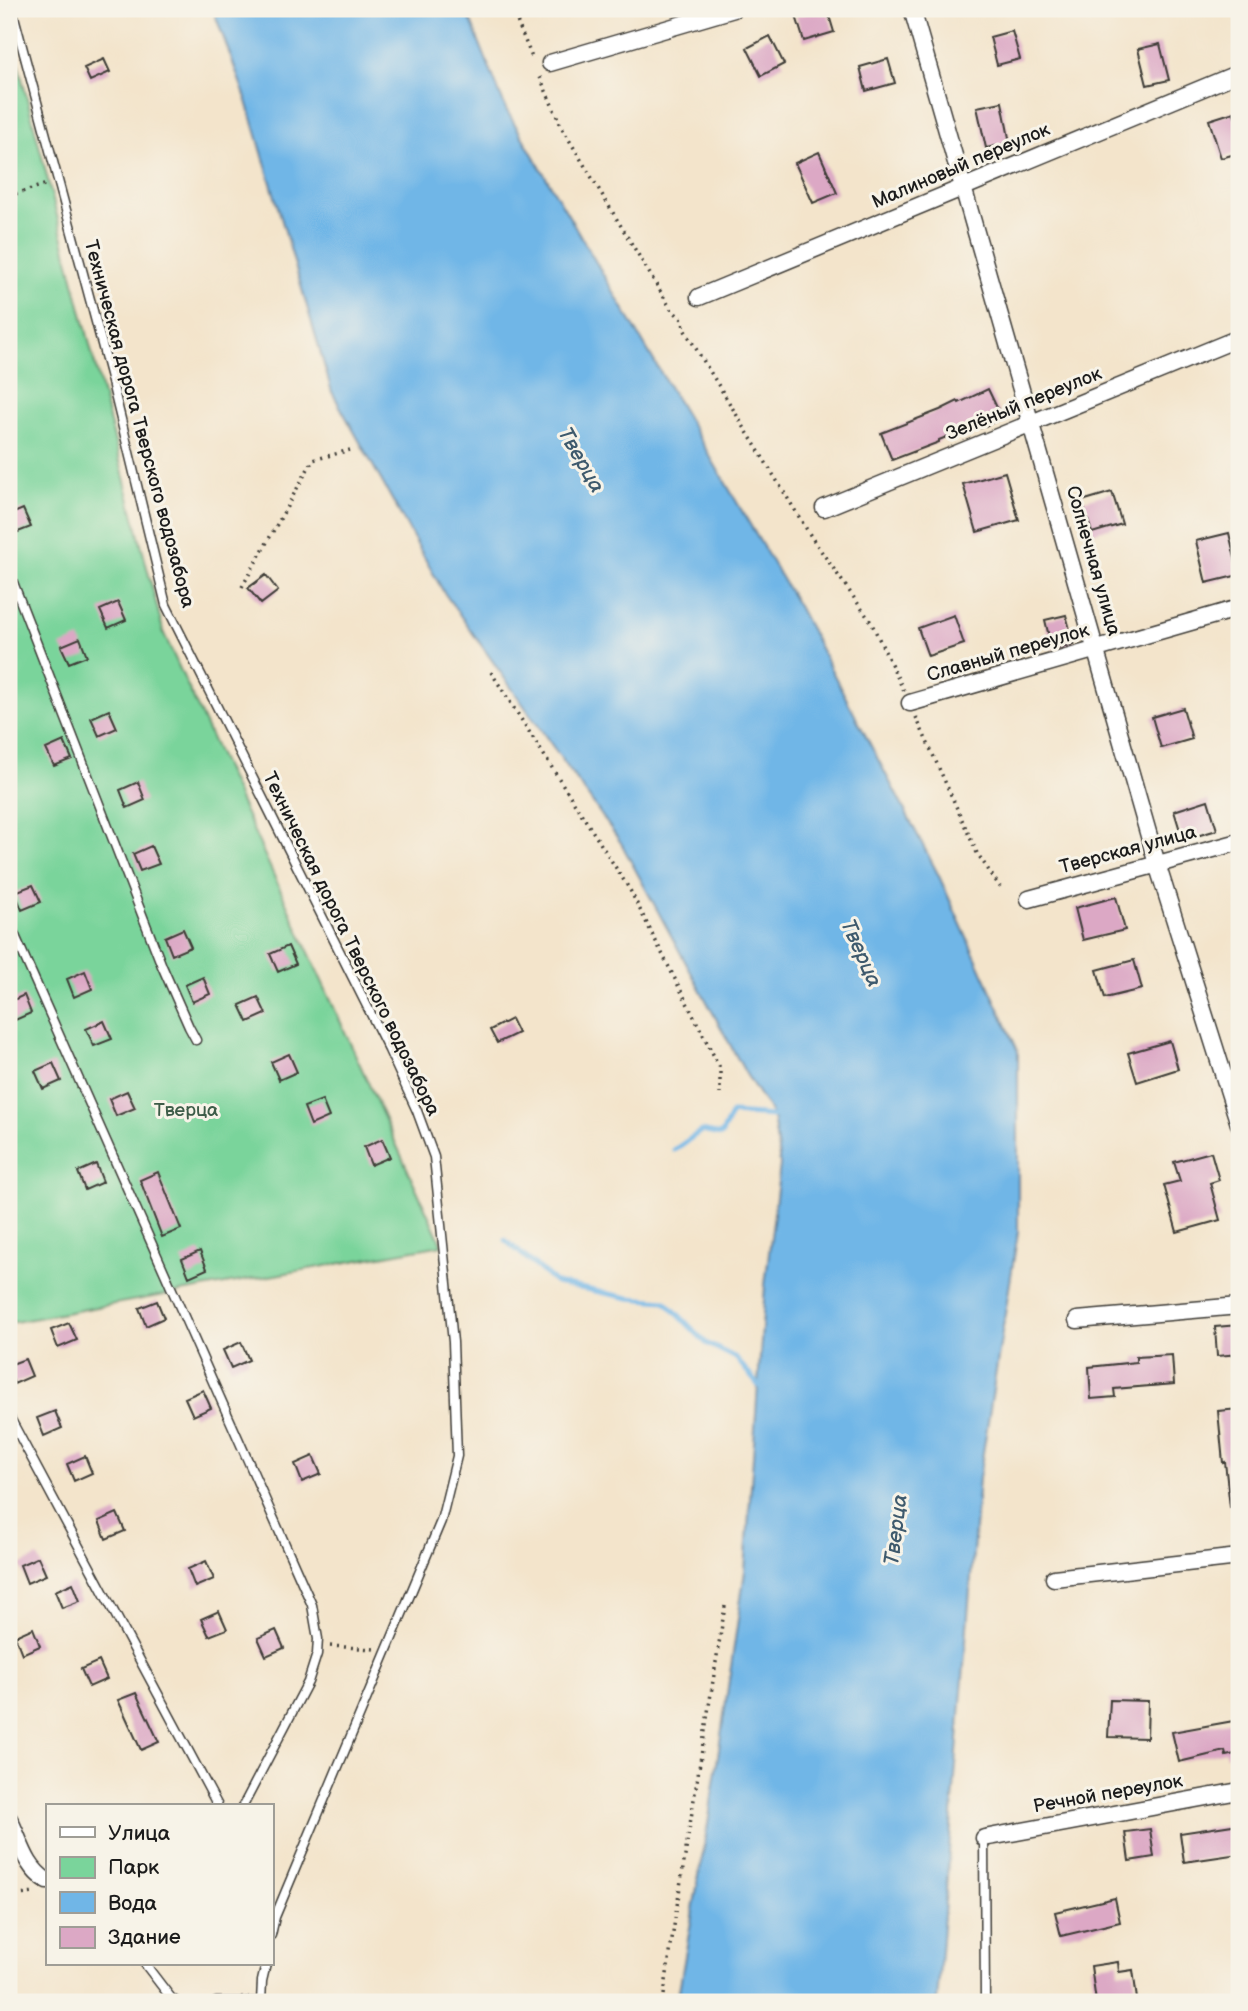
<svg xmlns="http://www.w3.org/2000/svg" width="1248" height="2011" font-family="'Balsamiq Sans',sans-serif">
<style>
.green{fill:#7ad49b;stroke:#4b785c;stroke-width:2}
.water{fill:#70b6e7;stroke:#466982;stroke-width:2}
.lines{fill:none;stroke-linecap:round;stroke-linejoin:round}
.stream{stroke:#70b6e7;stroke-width:5}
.building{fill:#dca8c5}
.service-casing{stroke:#3c3a36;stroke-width:11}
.minor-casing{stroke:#3c3a36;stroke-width:19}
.path{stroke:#3c3a36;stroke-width:3.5;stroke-dasharray:2 5;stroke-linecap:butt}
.service{stroke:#fff;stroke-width:8}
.minor{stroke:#fff;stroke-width:16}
.labels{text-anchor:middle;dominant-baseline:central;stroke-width:6;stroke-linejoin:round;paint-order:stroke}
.street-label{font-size:19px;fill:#1c1c1c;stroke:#f7f3e8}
.park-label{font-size:19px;fill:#3d5c48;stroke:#f7f3e8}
.water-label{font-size:21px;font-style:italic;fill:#3e5a6d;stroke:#f7f3e8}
</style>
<rect width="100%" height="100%" fill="#f7f3e8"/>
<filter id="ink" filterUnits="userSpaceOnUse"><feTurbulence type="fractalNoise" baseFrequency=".0143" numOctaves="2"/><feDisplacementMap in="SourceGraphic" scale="14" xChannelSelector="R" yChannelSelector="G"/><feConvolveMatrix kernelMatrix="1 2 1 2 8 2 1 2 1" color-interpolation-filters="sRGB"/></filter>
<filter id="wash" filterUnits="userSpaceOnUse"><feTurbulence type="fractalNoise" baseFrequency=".00686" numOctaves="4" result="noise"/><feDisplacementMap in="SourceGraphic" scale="28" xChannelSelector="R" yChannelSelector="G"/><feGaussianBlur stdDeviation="1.57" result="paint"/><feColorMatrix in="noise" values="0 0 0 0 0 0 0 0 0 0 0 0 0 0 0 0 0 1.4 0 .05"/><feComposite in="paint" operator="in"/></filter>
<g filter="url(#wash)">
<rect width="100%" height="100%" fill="#f3e4cb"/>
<path class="green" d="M9 28 164 634 442 1245 9 1323Z"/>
<path class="water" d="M213 9H466L506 109 799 608 939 876 1018 1051V1232L979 1478 937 2002H677L708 1824 745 1571 765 1285 780 1165 773 1116 746 1074 621 843 443 591 332 392 247 101Z"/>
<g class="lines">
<path class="stream" d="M674 1150 701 1131 721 1135 732 1113 773 1116 776 1115
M505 1240 556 1283 629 1298 665 1301 706 1343 736 1358 758 1385 761 1387"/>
</g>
<g id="blocks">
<path class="building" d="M821 9H827L834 32 804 41 796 16Z
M1012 31 1020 59 997 65 990 37Z
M770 36 784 64 761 76 747 48Z
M1160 44 1169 80 1147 85 1138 49Z
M104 59 110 72 90 81 84 68Z
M888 59 895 83 866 91 860 67Z
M1002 102 1010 143 986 148 977 107Z
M1234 112 1235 117 1239 116V153L1221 158 1209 120Z
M819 152 837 193 813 203 795 163Z
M988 389 1002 418 981 428 979 424 939 440V442L892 460 881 433 940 410 958 401 959 403Z
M1005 472 1019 520 977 532 963 484Z
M1112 492 1122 524 1092 533 1082 501Z
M23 509 31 527 13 534 9 525V515Z
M1229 533 1239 575 1206 583 1196 541Z
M266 575 278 591 261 604 248 588Z
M118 602 126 620 108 628 100 610Z
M954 615 964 644 928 656 918 628Z
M1066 615 1074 644 1052 649 1045 620Z
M80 638 87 656 69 663 61 646Z
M1183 708 1192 739 1161 748 1152 717Z
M109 710 117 728 99 736 91 718Z
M64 741 72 759 54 766 46 749Z
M138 782 145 800 127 808 120 790Z
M1208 800 1217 830 1183 840 1174 811Z
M151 846 159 864 140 871 133 854Z
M33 885 41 902 22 910 15 892Z
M1116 897 1125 930 1083 940 1075 908Z
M183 929 191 947 172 955 165 937Z
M288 946 296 964 278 972 270 954Z
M1134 960 1142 989 1105 998 1097 970Z
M85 971 92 989 74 997 67 979Z
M203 977 210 994 192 1002 185 985Z
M24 995 31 1013 13 1021 9 1011V1002Z
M258 997 266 1014 248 1022 240 1005Z
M511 1019 518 1033 497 1043 490 1030Z
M104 1021 112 1039 94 1046 86 1029Z
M1170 1041 1178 1069 1137 1082 1128 1053Z
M289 1054 297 1072 279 1080 271 1062Z
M53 1063 61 1081 43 1089 35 1071Z
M127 1091 135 1108 116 1116 109 1099Z
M322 1100 329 1117 311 1125 304 1107Z
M382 1139 390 1157 371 1165 364 1147Z
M1211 1152 1219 1180 1210 1183 1220 1220 1177 1232 1164 1185 1180 1181 1174 1162Z
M96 1164 103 1182 85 1190 78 1172Z
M158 1172 181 1229 162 1237 140 1180Z
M200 1251 207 1269 189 1277 182 1259Z
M157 1301 164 1318 146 1326 139 1308Z
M69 1323 77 1340 58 1348 51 1330Z
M1239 1325V1354L1217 1356 1215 1327Z
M241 1342 249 1360 231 1368 223 1350Z
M1172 1355 1174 1384 1114 1389 1115 1397 1091 1399 1089 1367 1136 1362V1357Z
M25 1359 32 1376 14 1384 9 1372V1365Z
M203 1390 211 1408 193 1416 185 1398Z
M1239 1409V1507H1230L1225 1462 1223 1463 1218 1411Z
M55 1411 62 1428 44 1436 37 1418Z
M85 1456 92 1473 74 1481 67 1464Z
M313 1456 321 1474 302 1482 295 1464Z
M117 1513 125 1531 106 1539 99 1521Z
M38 1557 46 1575 27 1583 20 1565Z
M206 1561 214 1579 195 1587 188 1569Z
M73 1583 80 1601 62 1608 55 1591Z
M219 1611 227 1629 209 1636 201 1619Z
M33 1628 40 1646 22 1654 15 1636Z
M276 1630 284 1648 266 1656 258 1638Z
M99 1661 107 1679 89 1687 81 1669Z
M136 1693 159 1742 141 1750 118 1700Z
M1110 1700 1148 1701 1147 1738 1108 1737Z
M1239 1720V1753L1226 1756 1225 1751 1179 1762 1172 1732Z
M1239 1824V1854L1184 1862 1180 1833Z
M1150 1829 1154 1857 1129 1861 1125 1832Z
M1115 1898 1120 1922 1061 1936 1055 1912Z
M1118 1962 1119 1972 1133 1970 1137 1999 1127 2000 1128 2002H1096L1091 1966Z"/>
</g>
</g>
<g filter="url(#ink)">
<use href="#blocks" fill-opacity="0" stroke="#3c3a36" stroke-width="2"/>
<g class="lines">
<defs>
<path id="service" d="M12 9 110 374 166 605 389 1050 417 1111 434 1157 453 1342 457 1456 441 1521 275 1917 271 1935
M9 572 162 966 189 1027 196 1040
M9 922 312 1605 318 1639 317 1654 308 1682 243 1806
M9 1416 218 1806
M984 1838 985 2002
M145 1964 171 1998 177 2002
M216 2002H254
M261 2002 262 1981 266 1964"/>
<path id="minor" d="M912 9 1157 864 1239 1124
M550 63 734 9
M699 297 1239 73
M824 508 1239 338
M910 703 1239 608
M1029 899 1239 842
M1077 1320 1239 1306
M1054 1578 1239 1557
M9 1819C21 1842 24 1866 47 1881
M984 1838 1239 1791"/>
</defs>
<use href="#service" class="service-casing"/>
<use href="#minor" class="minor-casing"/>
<path class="path" d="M512 9 533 60
M540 77 562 128 671 309 683 320 684 329 812 538 871 622 904 691
M9 196 47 184
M242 587 313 460 350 450
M491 672 630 890 720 1068V1094
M916 717 977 853 1000 887
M330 1646 374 1649
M9 1896 35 1893
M663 2002 676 1912 725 1606"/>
<use href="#service" class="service"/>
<use href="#minor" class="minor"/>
</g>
</g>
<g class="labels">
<g class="street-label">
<text transform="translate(961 166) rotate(-23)">Малиновый переулок</text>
<text transform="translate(1024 404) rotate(-22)">Зелёный переулок</text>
<text transform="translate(139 424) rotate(75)">Техническая дорога Тверского водозабора</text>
<text transform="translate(1093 561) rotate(74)">Солнечная улица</text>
<text transform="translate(1008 653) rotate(-16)">Славный переулок</text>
<text transform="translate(1128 850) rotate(-15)">Тверская улица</text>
<text transform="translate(351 944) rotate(64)">Техническая дорога Тверского водозабора</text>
<text transform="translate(1108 1794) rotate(-10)">Речной переулок</text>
</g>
<g class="park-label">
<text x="186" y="1110">Тверца</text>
</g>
<g class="water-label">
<text transform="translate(581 460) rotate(60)">Тверца</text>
<text transform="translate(861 953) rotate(66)">Тверца</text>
<text transform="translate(896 1530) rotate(-83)">Тверца</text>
</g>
</g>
<rect width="1248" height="2011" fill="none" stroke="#f7f3e8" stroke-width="35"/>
<rect x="46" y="1804" width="228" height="161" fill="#f7f3e8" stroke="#9f9d96" stroke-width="2"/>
<rect x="60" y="1827" width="35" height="10" fill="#ffffff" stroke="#9f9d96" stroke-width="2"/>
<text x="108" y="1840" font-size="21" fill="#1c1c1c">Улица</text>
<rect x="60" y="1857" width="35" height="21" fill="#7ad49b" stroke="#9f9d96" stroke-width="2"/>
<text x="108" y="1874" font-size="21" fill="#1c1c1c">Парк</text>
<rect x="60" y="1892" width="35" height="21" fill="#70b6e7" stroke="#9f9d96" stroke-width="2"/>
<text x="108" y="1910" font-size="21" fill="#1c1c1c">Вода</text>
<rect x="60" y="1927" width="35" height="21" fill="#dca8c5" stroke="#9f9d96" stroke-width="2"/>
<text x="108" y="1944" font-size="21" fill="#1c1c1c">Здание</text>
</svg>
